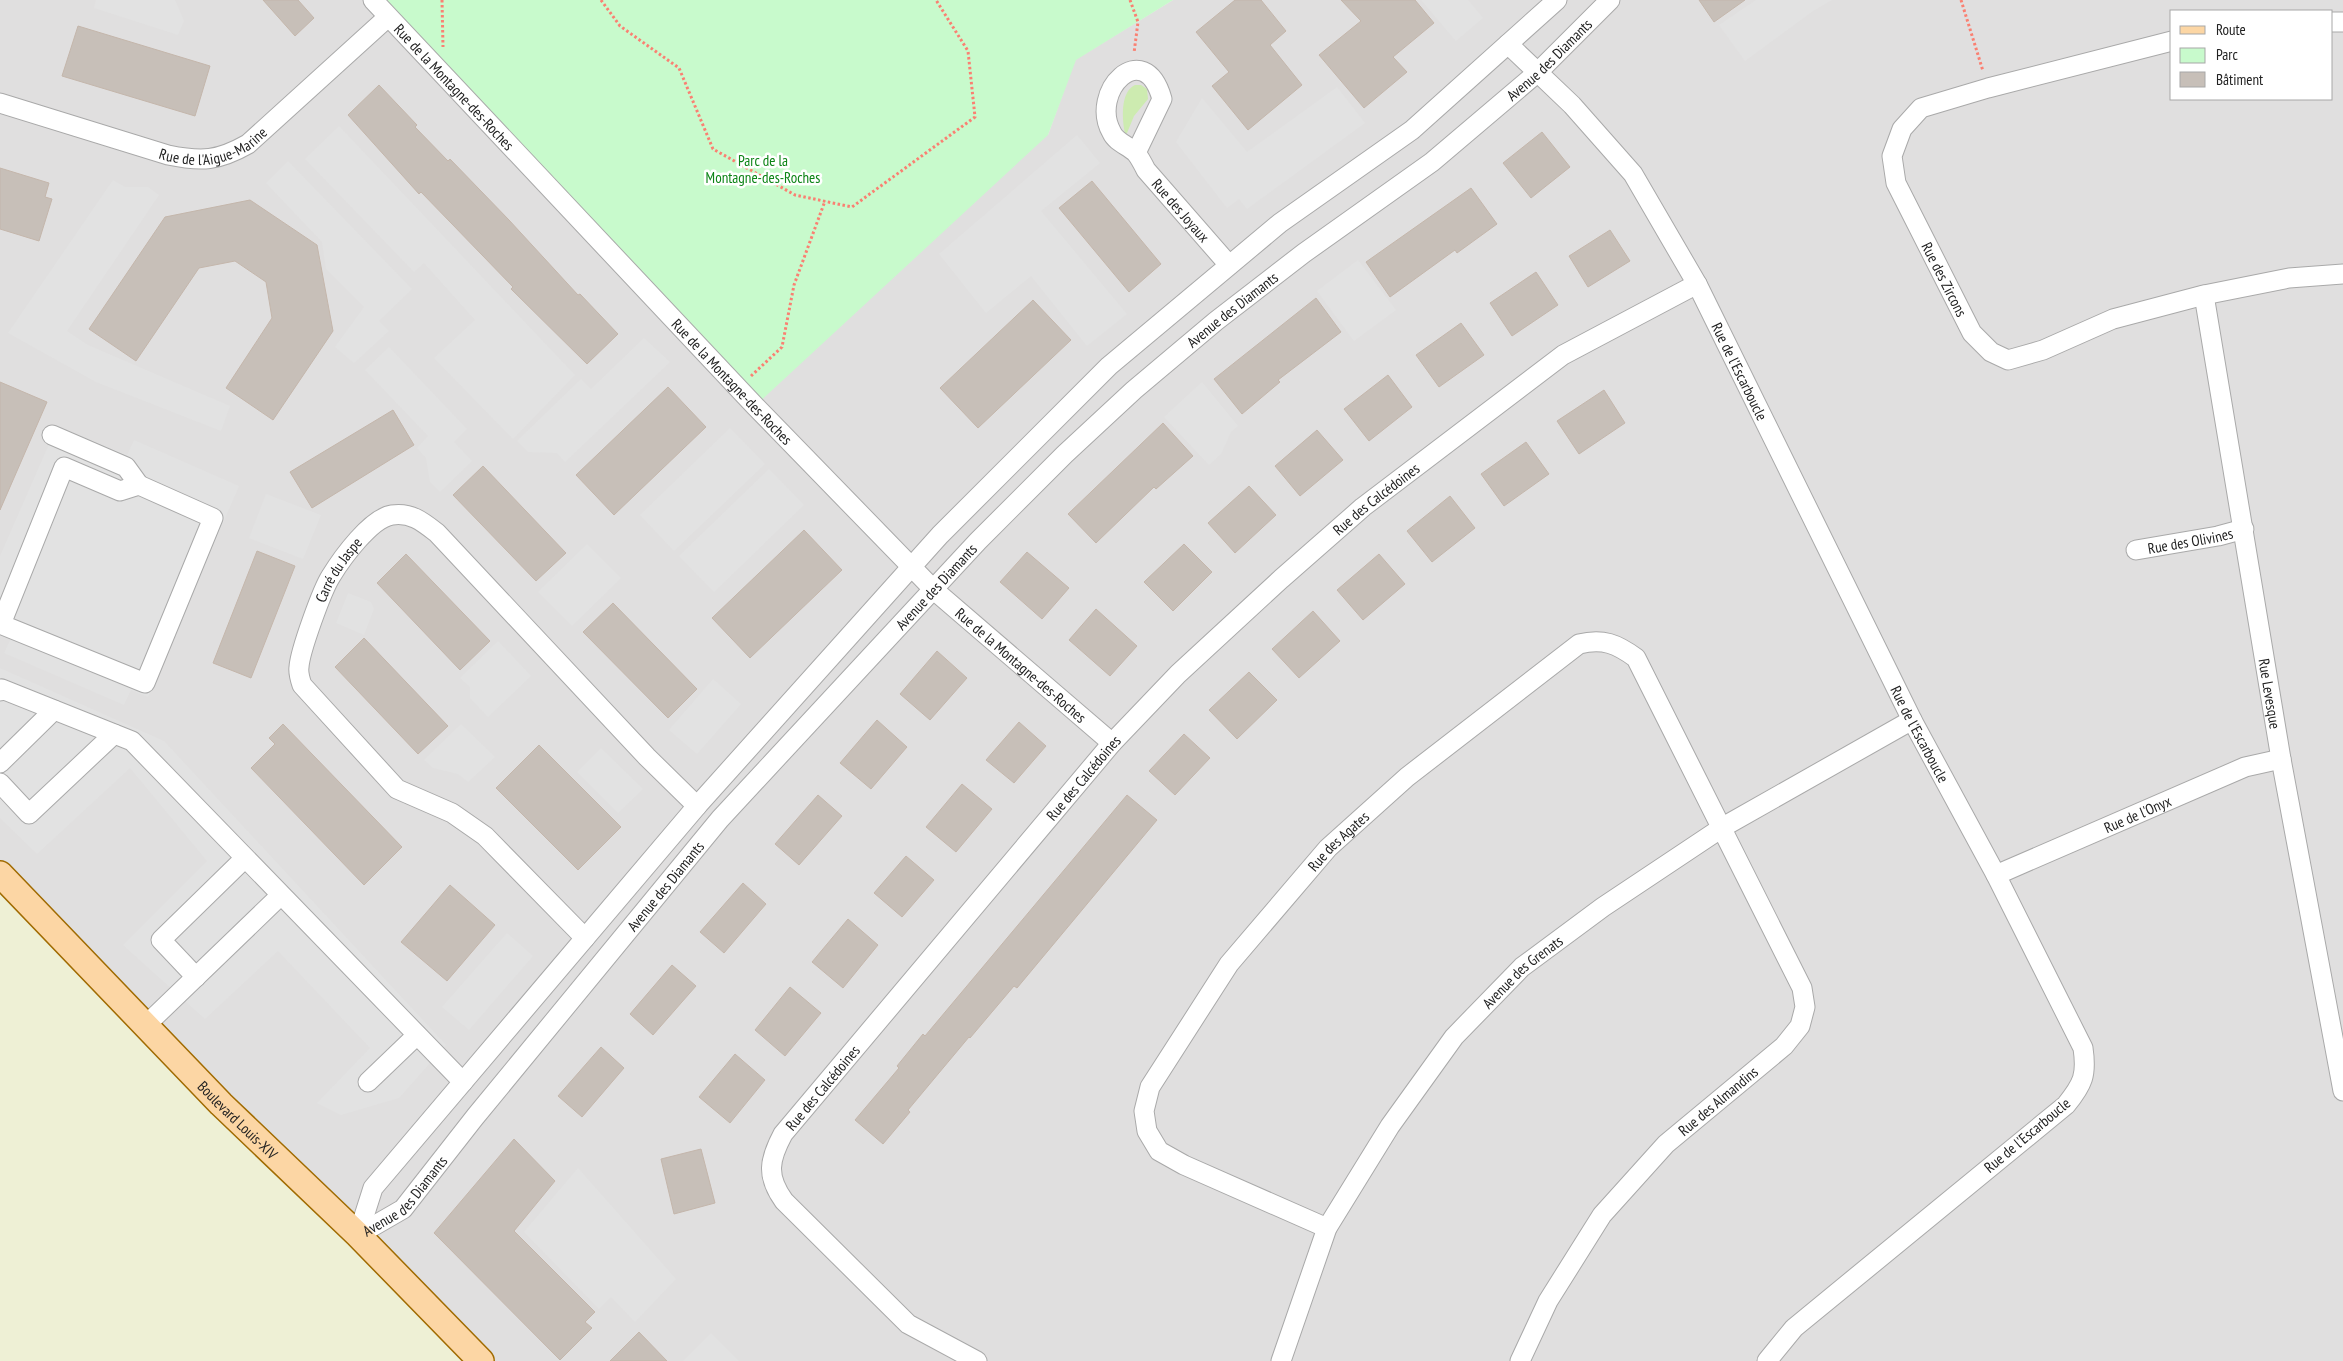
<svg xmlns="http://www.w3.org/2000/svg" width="2343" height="1361" font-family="'PT Sans Narrow',sans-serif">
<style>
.residential{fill:#e0dfdf;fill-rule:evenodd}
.farmland{fill:#eef0d5}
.grass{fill:#cdebb0}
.park{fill:#c8facc}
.parking{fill:#e2e2e2}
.building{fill:#c7bfb8;stroke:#c4b6ab}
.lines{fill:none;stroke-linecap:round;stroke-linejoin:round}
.minor-casing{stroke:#a9a9a9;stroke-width:21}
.major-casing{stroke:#a06b00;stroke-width:28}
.path{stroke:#fa8072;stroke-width:3;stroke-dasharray:2.5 2.5;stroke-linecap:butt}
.minor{stroke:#fff;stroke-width:19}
.major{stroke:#fcd6a4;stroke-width:25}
.labels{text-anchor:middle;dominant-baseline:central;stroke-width:5;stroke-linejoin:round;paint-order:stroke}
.street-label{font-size:15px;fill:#222;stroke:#fff}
.park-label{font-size:15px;fill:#0c8416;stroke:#fff}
</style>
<rect width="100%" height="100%" fill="#f2efe9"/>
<path class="residential" d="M0 0H373L1048 135 1075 60 1173 0H2343V1361H481L0 874ZM2172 11H2332V99H2172Z"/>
<path class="farmland" d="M0 874 481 1361H0Z"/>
<path class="grass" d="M1135 85H1141L1147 89 1148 99 1134 116 1127 133 1125 134C1122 119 1120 92 1135 85Z"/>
<path class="park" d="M373 0H1173L1076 60 1048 135 755 406Z"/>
<path class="parking" d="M96 0H175L184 21 178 35 94 8Z
M1421 0H1468L1483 18 1456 41Z
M1756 0H1832L1813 11 1745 61 1719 25Z
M1337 87 1365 123 1247 209 1239 199 1227 208 1176 142 1202 98 1247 152Z
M339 126 575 375 513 439 434 358 475 320 424 263 414 272 305 159Z
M1077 135 1100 163 1041 211 1127 314 1087 346 1031 276 986 313 939 254Z
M288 161 412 289 379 321 389 331 354 363 335 347 364 307 326 269 322 242 266 183Z
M113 180 125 187H148L159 195 67 331 88 345 230 406 221 431 96 382 8 333Z
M1358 260 1396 310 1354 341 1317 291Z
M644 338 670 362 565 462 557 453 528 452 517 441 581 379 591 389Z
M389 347 467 429 454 442 472 461 440 492 430 482 426 458 417 448 428 436 365 370Z
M1202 382 1238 426 1231 432 1221 454 1209 465 1164 417Z
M57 426 127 455 134 440 239 486 148 697 131 690 124 705 4 653 11 638 0 633V556Z
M730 428 765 464 674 551 640 515Z
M769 469 804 505 714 592 679 556Z
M266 494 321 515 303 559 249 538Z
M587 544 621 578 572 626 538 592Z
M348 593 371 602 374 609 364 635 336 623Z
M498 641 531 676 488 717 470 698V687L460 678Z
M0 668 164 741 446 1045 399 1098 341 1115 317 1103 370 1048 278 951 205 1019 123 945 207 861 130 768 37 854 0 818Z
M713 679 741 704 697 754 669 730Z
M461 724 495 757 468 782 458 774 433 768 424 760Z
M601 748 643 789 618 813 577 772Z
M507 933 533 956 469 1030 442 1007Z
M578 1168 676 1279 635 1322 611 1297 599 1309 524 1232Z
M711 1333 739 1361H683Z"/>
<path class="building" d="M263 0H298L314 18 295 36Z
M1235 0H1261L1286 31 1270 45 1302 85 1248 130 1212 86 1229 72 1196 32Z
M1341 0H1415L1434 23 1393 57 1407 72 1364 108 1319 55 1361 21Z
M1699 0H1745L1714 22Z
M78 26 210 66 195 116 62 76Z
M379 85 417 125 415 127 448 161 450 159 509 220 578 295 580 294 618 334 587 364 511 289 513 287 421 192 419 194 348 115Z
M1542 132 1570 167 1531 198 1503 163Z
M0 168 49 183 45 197 52 199 39 241 0 229Z
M1092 181 1161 264 1129 292 1059 208Z
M1471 188 1497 224 1457 253 1455 250 1390 297 1366 262Z
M250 200 317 245 333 331 273 420 226 388 272 318 266 282 235 261 199 268 136 361 89 329 165 217Z
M1610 230 1630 261 1588 287 1569 256Z
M1536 272 1558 305 1512 336 1490 303Z
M1316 298 1341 332 1278 380 1280 382 1242 414 1214 379Z
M1033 300 1071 340 978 428 940 388Z
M1461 323 1484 355 1439 387 1416 355Z
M1388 375 1412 407 1369 441 1344 409Z
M0 382 47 402 0 510Z
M668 387 706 427 614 515 576 475Z
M1604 390 1625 423 1579 454 1557 421Z
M393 410 414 445 312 508 290 472Z
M1163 423 1193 456 1156 489 1154 487 1096 543 1068 514Z
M1317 430 1343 460 1300 496 1275 466Z
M1526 442 1549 474 1504 506 1481 474Z
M483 466 566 553 536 581 453 495Z
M1249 486 1276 515 1235 553 1208 523Z
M1450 496 1475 528 1432 562 1407 531Z
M804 530 842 570 750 658 712 618Z
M1184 544 1212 572 1173 611 1144 582Z
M257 551 295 566 251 678 213 663Z
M1027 552 1069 588 1042 619 1000 582Z
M406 554 490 641 460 670 377 583Z
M1379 554 1405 584 1363 620 1337 590Z
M613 603 697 689 668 718 583 632Z
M1096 609 1137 646 1110 676 1069 640Z
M1313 611 1340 641 1299 678 1272 649Z
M364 638 448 726 418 754 335 667Z
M937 651 967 678 930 720 900 694Z
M1249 672 1277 700 1237 739 1209 710Z
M877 720 907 747 871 789 840 763Z
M1019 722 1046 746 1014 783 986 760Z
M283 724 402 847 364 885 251 768 275 744 269 738Z
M1184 734 1210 758 1175 795 1149 771Z
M539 745 621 827 578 870 496 788Z
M962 784 992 809 956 852 926 827Z
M818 795 842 816 799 865 775 844Z
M1127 795 1157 820 1017 988 1014 986 970 1038 969 1037 908 1110 910 1112 883 1144 855 1120 899 1068 897 1066 923 1034 925 1036Z
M906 856 934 880 902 917 874 893Z
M743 883 766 904 724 953 700 932Z
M450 885 495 925 447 981 401 942Z
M848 919 878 945 843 988 812 962Z
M672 965 696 986 653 1035 630 1014Z
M790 987 821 1013 785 1056 755 1030Z
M601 1047 624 1068 582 1117 558 1096Z
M735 1054 765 1080 730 1123 699 1097Z
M514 1139 555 1181 514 1231 595 1312 585 1322 592 1328 560 1360 434 1233Z
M701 1149 715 1203 674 1214 661 1159Z
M639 1332 667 1361H610Z"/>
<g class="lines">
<defs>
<g id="minor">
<path id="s1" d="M373 0 755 406 934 590 1112 743"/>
<path d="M2332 22H2343"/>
<path id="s2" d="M2172 41 1988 88 1921 108 1902 129 1892 156 1896 183 1972 333 1991 352 2008 360 2043 350 2113 319 2204 295 2289 278 2343 274"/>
<path id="s3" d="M1508 44 1572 105 1633 174 1697 284 1912 720 1996 875 2083 1048C2087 1075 2083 1084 2066 1105L1794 1328 1767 1361"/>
<path id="s4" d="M0 103 168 155C202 162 218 161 248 144L388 17"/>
<path id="s5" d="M1136 153 1162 99C1144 35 1088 92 1112 133 1116 142 1129 146 1136 153 1140 158 1143 164 1146 170L1229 265"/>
<path id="s6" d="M2204 295 2281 759 2343 1091"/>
<path d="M52 435 126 467 139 485"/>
<path id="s7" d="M2136 550 2218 536 2244 529"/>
<path d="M0 624 145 683 213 518 139 485 120 491 64 467 1 624"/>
<path d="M0 691 2 689 132 741 463 1082"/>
<path d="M0 763 54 710"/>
<path d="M0 783 29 814 114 734"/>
<path id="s8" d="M1996 875 2245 767 2281 759"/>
<path id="s9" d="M585 938 485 836 452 813 397 789 302 685C300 679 298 673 299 667 300 651 322 590 331 576 342 558 371 518 392 515 411 512 423 522 437 533L647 757 697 806"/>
<path d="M196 977 161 940 245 858"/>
<path d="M146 1025 281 895"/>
<path d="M368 1082 417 1035"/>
<path id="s10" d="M1327 1228 1184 1165 1159 1151 1147 1131 1144 1111 1150 1087 1229 964 1328 848 1407 777 1579 644C1603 638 1617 644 1636 658L1802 988 1805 1007 1800 1026 1784 1046 1666 1144 1602 1215 1548 1301 1520 1361"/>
<path id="s11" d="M358 1235 403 1209 475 1117 720 819 978 541 1065 454 1134 390 1216 321 1304 253 1432 162 1538 72 1610 0"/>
<path d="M358 1235 373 1188 697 806 940 535 1109 366 1280 223 1412 130 1557 0"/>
<path id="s12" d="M977 1361 908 1324 784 1201C766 1176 769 1160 783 1134L1112 743 1178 674 1281 579 1363 507 1563 355 1697 284"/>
<path id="s13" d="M1281 1361 1327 1228 1390 1126 1454 1037 1522 967 1603 907 1723 827 1912 720"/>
</g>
<g id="major">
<path id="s14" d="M0 874 221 1104 358 1235 481 1361"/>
</g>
</defs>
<use href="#minor" class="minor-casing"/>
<use href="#major" class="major-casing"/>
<path class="path" d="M442 0 443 47
M601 0 620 26 679 68 713 149 795 195 852 207 975 117 968 51 936 0
M1130 0 1138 22 1134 53
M1961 0 1983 71
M751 376 782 347 794 285 825 201"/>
<use href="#minor" class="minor"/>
<use href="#major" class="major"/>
</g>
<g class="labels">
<g class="street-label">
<text stroke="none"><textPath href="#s11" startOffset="1682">Avenue des Diamants</textPath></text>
<text stroke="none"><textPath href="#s1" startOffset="119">Rue de la Montagne-des-Roches</textPath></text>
<text stroke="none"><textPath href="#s4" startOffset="224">Rue de l'Aigue-Marine</textPath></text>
<text stroke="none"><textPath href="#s5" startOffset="284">Rue des Joyaux</textPath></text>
<text stroke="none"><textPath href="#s2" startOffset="452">Rue des Zircons</textPath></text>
<text stroke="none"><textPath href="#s11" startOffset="1278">Avenue des Diamants</textPath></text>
<text stroke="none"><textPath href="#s3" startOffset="405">Rue de l'Escarboucle</textPath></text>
<text stroke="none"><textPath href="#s1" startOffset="524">Rue de la Montagne-des-Roches</textPath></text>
<text stroke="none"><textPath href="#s12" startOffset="1196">Rue des Calcédoines</textPath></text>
<text stroke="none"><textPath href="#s7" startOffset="55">Rue des Olivines</textPath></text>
<text stroke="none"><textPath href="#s9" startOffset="508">Carré du Jaspe</textPath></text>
<text stroke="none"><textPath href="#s11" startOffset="872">Avenue des Diamants</textPath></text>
<text stroke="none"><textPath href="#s1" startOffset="929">Rue de la Montagne-des-Roches</textPath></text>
<text stroke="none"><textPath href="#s6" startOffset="404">Rue Levesque</textPath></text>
<text stroke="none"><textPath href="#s3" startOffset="810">Rue de l'Escarboucle</textPath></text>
<text stroke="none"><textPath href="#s12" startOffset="791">Rue des Calcédoines</textPath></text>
<text stroke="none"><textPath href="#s8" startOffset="154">Rue de l'Onyx</textPath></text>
<text stroke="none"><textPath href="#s10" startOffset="564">Rue des Agates</textPath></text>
<text stroke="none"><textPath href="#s11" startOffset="468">Avenue des Diamants</textPath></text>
<text stroke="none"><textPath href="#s13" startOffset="465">Avenue des Grenats</textPath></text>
<text stroke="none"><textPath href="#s12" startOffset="386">Rue des Calcédoines</textPath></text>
<text transform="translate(1718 1101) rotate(-40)">Rue des Almandins</text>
<text stroke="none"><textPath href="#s14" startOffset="342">Boulevard Louis-XIV</textPath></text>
<text transform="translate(2027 1135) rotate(-40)">Rue de l'Escarboucle</text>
<text stroke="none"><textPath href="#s11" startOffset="62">Avenue des Diamants</textPath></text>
</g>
<g class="park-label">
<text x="763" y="160">Parc de la<tspan x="763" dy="17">Montagne-des-Roches</tspan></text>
</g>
</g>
<rect x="2170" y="10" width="162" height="90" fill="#ffffff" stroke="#a7a7a7"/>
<rect x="2180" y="26" width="25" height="8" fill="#fcd6a4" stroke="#a7a7a7"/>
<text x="2216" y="35" font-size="15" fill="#222222">Route</text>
<rect x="2180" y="48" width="25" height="15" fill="#c8facc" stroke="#a7a7a7"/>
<text x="2216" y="60" font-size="15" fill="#222222">Parc</text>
<rect x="2180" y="72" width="25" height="15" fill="#c7bfb8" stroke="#a7a7a7"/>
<text x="2216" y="85" font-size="15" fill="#222222">Bâtiment</text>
</svg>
